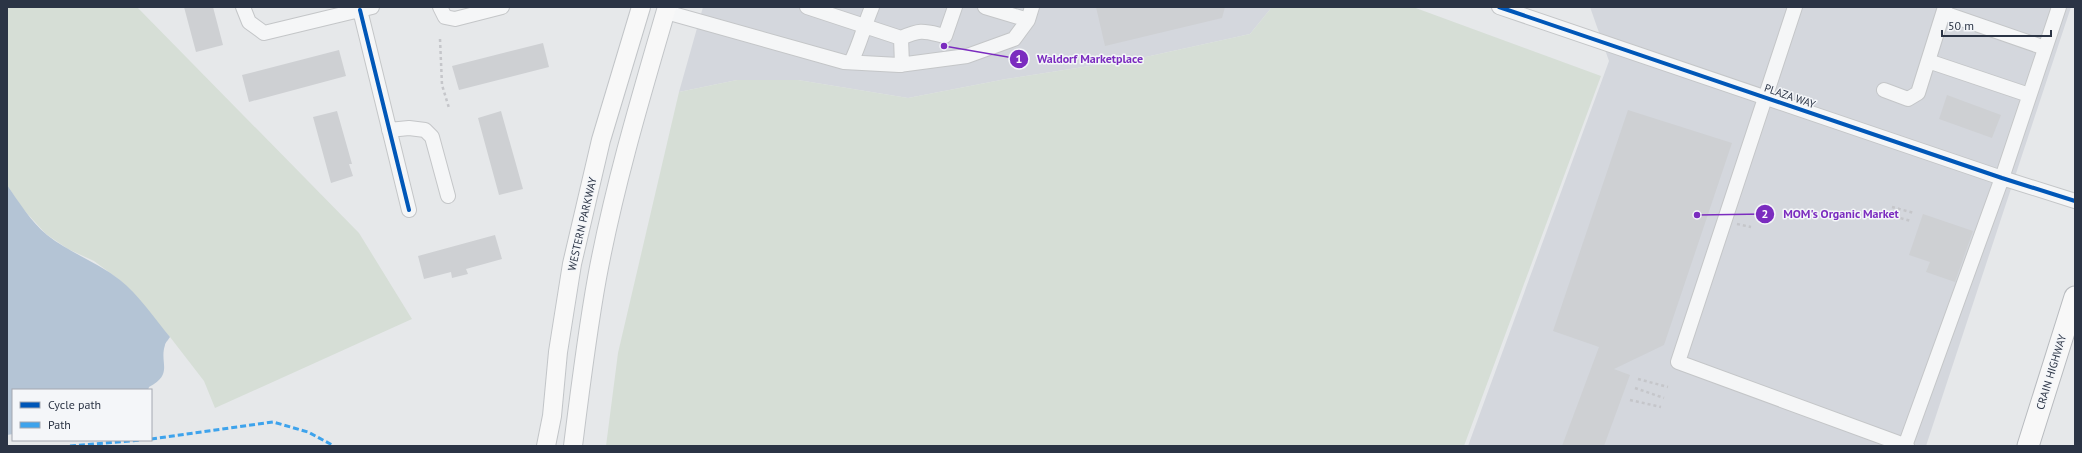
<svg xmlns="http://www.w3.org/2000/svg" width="2082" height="453" font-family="'PT Sans',sans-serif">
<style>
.built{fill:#d4d7dd}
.green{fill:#d6ded6}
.water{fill:#b4c4d5}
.building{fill:#ced0d3}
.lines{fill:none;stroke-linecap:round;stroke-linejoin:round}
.minor-casing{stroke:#c4c6c8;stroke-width:16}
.major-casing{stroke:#c2c5c8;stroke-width:20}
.highway-casing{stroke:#b8bbbf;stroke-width:23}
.path{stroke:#c5c6ca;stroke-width:2.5;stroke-dasharray:3 3;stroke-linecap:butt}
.minor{stroke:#f5f6f7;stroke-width:14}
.major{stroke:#f8f8f8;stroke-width:18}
.highway{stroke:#f8f8f8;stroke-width:21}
.quiet{stroke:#3ea3ec;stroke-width:3;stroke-dasharray:6 3;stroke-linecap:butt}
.cycleway-casing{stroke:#f4f6f9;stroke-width:6}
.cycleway{stroke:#0057b8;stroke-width:4}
.labels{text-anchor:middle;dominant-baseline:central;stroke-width:3;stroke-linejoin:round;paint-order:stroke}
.street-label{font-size:11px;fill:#2b3445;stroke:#f4f6f9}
.leader{fill:none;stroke:#7b2cbf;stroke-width:1.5}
.callout-dot{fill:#7b2cbf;stroke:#f4f6f9;stroke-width:1.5}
.mark-label{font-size:12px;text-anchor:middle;font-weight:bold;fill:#fff}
.callout-label{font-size:12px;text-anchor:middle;font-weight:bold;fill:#7b2cbf;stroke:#f4f6f9;stroke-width:3;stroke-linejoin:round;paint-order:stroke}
</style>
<rect width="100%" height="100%" fill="#e6e8ea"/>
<path class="built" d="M703 7H1272L1250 34 1141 58 1006 79 908 98 798 80H737L679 92Z
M1590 7H2071L1926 446H1468L1609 61Z"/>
<path class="green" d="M7 7H137L359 233 412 319 215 408 204 381 170 337 121 281 94 261 68 249 46 234 23 209 7 185Z
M1272 7H1413L1601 76 1464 446H606L618 353 679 92 737 80H798L908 98 1006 79 1141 58 1250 34Z"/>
<path class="water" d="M7 185C19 202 31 222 47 235 70 253 97 262 120 280 138 294 155 319 170 337 169 339 165 343 165 345 159 363 174 374 149 387L148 390H13V434L7 435Z"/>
<path class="building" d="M184 7H213L223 45 196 52Z
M1096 7H1225L1222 18 1105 46Z
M543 43 549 67 459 90 452 66Z
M339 50 346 76 249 102 242 75Z
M1947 95 2001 115 1992 138 1939 119Z
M1628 110 1732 143 1664 345 1614 369 1630 375 1604 446H1562L1599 347 1553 331Z
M337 111 352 164H349L353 176 331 183 313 117Z
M501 111 523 189 499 195 478 118Z
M1923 214 1973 231 1955 282 1926 272 1930 262 1909 255Z
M495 235 502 259 466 269 468 274 452 278 451 272 424 279 418 256Z"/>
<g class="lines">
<defs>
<path id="minor" d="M243 7 249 22 264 33 372 7
M440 7 445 17 455 19 502 7
M807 7 901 38C922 29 923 31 945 36L955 7
M985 7 1028 20
M1499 7 2002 178 2075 201
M1795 7 1678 362 1907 446
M360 10 409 210
M666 12 844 62 899 65 967 56 1014 39 1028 20 1032 7
M1944 13 2045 48
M901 38 902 65
M1928 61 2029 95
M851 62C860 44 864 26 872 7
M1884 90 1908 99 1918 93 1945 7
M389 130 409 128 425 130 432 137 448 196
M1905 446 2002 178 2059 7"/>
<path id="major" d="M546 446 552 416 558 352 572 264 601 140 641 7
M573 446C580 390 587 333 597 278 614 186 641 96 667 7"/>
<path id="highway" d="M2028 446 2075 297"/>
</defs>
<use href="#minor" class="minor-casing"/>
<use href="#major" class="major-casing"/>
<use href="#highway" class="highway-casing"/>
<path class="path" d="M440 39 442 85 449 108
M1892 207 1914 213
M1889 215 1911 221
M1737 224 1751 227
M1638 379 1668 387
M1635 388 1664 398
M1630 400 1661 407"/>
<use href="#minor" class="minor"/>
<use href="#major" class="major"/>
<use href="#highway" class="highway"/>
<path class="quiet" d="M151 439 273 422 308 432 334 446
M70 446 141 440"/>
<defs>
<path id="cycleway" d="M1499 7 2002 178 2075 201
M360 10 409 210"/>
</defs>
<use href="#cycleway" class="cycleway-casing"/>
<use href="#cycleway" class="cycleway"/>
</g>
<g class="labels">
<g class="street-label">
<text transform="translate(1790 96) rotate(19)">PLAZA WAY</text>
<text transform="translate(582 224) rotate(-77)">WESTERN PARKWAY</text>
<text transform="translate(2051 372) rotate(-73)">CRAIN HIGHWAY</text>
</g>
</g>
<path class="leader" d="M944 46L1019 59M1697 215L1765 214"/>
<g class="callout-dot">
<circle cx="944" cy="46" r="4"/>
<circle cx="1697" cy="215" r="4"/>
<circle cx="1019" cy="59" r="10"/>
<circle cx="1765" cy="214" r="10"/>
</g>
<g class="mark-label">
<text x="1019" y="63">1</text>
<text x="1765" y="218">2</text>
</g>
<g class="callout-label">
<text x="1090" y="63">Waldorf Marketplace</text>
<text x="1841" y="218">MOM's Organic Market</text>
</g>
<rect width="2082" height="453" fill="none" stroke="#2b3445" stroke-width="16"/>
<rect x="12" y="389" width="140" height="52" fill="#f4f6f9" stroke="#a4a8b1"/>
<rect x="20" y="402" width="20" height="6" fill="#0057b8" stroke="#a4a8b1"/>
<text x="48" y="409" font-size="12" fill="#2b3445">Cycle path</text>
<rect x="20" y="422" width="20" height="6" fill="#3ea3ec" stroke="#a4a8b1"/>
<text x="48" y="429" font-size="12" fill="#2b3445">Path</text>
<path d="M1942 30v6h109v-6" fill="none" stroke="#2b3445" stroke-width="2"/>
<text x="1948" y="30" font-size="12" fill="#2b3445" stroke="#f4f6f9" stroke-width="3" paint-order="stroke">50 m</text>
</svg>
